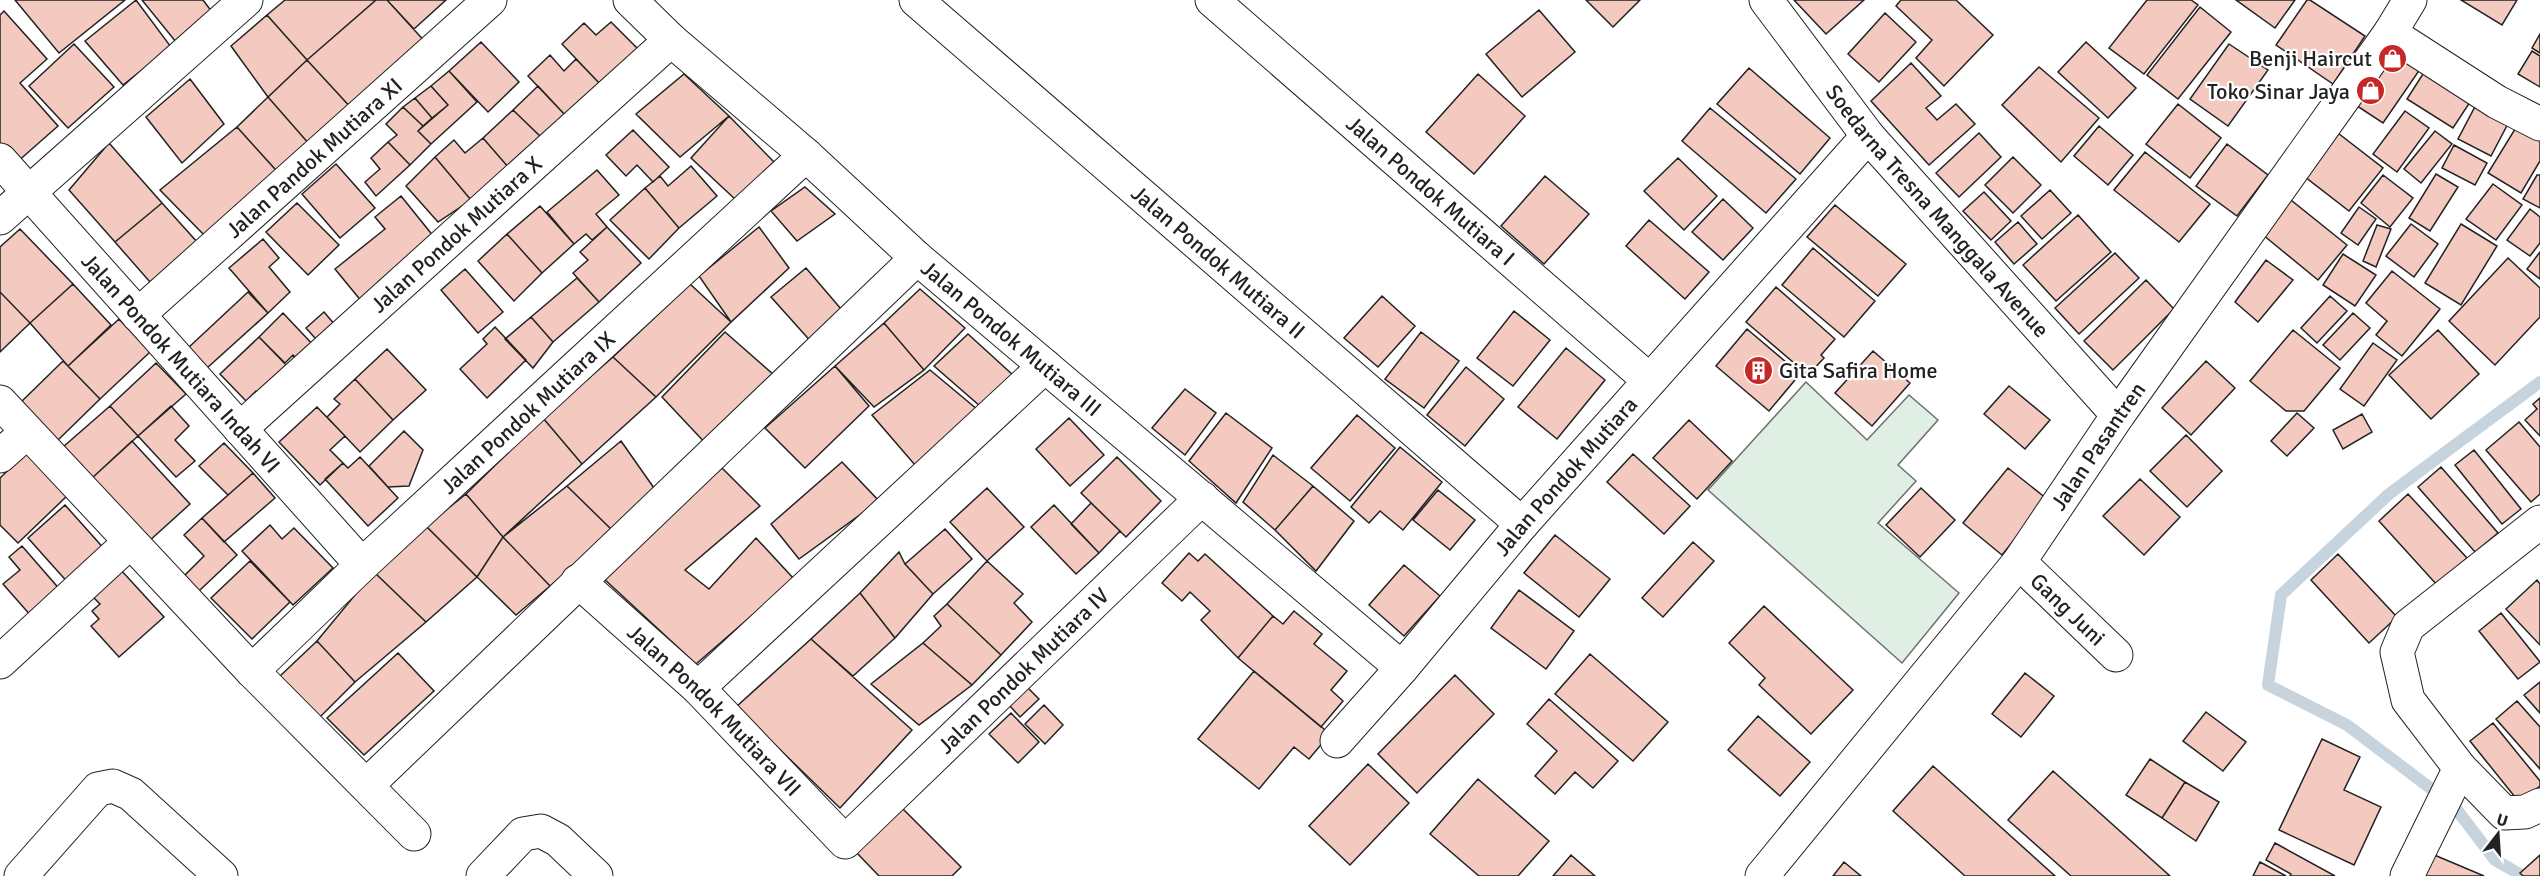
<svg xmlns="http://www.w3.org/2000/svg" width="2540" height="876" font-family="Signika,sans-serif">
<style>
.green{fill:#e0efe3;stroke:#6f6f6f;stroke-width:1.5}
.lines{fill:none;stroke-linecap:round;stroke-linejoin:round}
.stream{stroke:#c7d3dd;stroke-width:12}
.building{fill:#f3c9c0;stroke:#222;stroke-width:1.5}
.minor-casing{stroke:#222;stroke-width:35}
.secondary-casing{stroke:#222;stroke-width:35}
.minor{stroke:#fff;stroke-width:33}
.secondary{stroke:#fff;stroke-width:33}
.labels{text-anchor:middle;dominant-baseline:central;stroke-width:4.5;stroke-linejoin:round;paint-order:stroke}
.poi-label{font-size:22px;fill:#222;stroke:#fff;text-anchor:end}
.street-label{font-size:22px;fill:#222;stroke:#fff}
</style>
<rect width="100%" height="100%" fill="#fff"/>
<path class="green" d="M1806 382 1867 440 1909 395 1938 420 1898 465 1916 481 1878 523 1959 593 1902 663 1708 490Z"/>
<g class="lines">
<path class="stream" d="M2523 876 2495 860 2454 806 2347 725 2268 685 2281 595 2389 494 2540 382"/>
</g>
<path class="building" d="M15 0H125L59 53Z
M136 0 171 47 123 85 85 41Z
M142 0H203L212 12 176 42Z
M285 0H376L307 60 267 15Z
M376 0H387L428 45 353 110 307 60Z
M387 0H446L414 29Z
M1586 0H1640L1613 27Z
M1794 0H1864L1826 34Z
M1901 0H1956L1993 35 1944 86 1916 58 1932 40 1896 6Z
M2147 0H2191L2198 5 2144 74 2109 48Z
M2236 0H2295L2275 28Z
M2307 0H2310L2365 36 2333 84 2276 45Z
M2461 0H2517L2502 25Z
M2200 7 2231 32 2178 99 2147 75Z
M1539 10 1575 52 1522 97 1486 54Z
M4 11 47 59 20 83 58 126 16 163 0 144V15Z
M1885 13 1916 42 1879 82 1848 54Z
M267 15 307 60 268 97 231 46Z
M611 22 639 50 601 85 562 44 584 23 596 35Z
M2540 34V53L2532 48Z
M2391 38 2425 62 2383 123 2348 100Z
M481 42 519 82 488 112 449 71Z
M2086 42 2136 88 2108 118 2058 72Z
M74 44 114 87 68 128 29 86Z
M2229 44 2268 70 2228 126 2190 99Z
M2532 51 2540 56V87L2518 74Z
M550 55 564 71 576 59 601 85 566 116 528 76Z
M307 60 353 110 310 145 268 97Z
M1911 63 1941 96 1926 108 1937 120 1956 104 1975 124 1929 165 1871 101Z
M2428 66 2474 96 2453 128 2407 99Z
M2039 67 2099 118 2061 162 2002 105Z
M1749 68 1830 138 1800 174 1717 104Z
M449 71 477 102 431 144 418 131 448 105 431 86Z
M684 74 729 116 680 157 636 114Z
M1478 74 1525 116 1474 174 1426 132Z
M190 79 224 124 182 163 146 117Z
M431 86 448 105 432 118 415 98Z
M538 86 566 116 543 139 513 110Z
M268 97 310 145 284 179 237 127Z
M415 98 432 118 423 126 403 107Z
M2479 99 2512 116 2491 156 2458 139Z
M2178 104 2221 138 2190 178 2146 144Z
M403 107 423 126 418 131 431 144 410 165 388 142 397 135 386 124Z
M1710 108 1796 179 1766 213 1682 141Z
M513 110 543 139 509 168 483 138Z
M2405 111 2429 128 2397 172 2373 154Z
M729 116 774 162 737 201 691 158Z
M2520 121 2540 134V161L2521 193 2488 173Z
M2099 126 2133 155 2108 185 2074 156Z
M237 127 284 179 208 239 160 190Z
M633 130 669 167 653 182 637 165 626 176 606 155Z
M2334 130 2383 168 2349 211 2300 173Z
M2435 131 2452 144 2421 183 2404 169Z
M1979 133 2001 157 1959 197 1936 173Z
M483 138 509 168 471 200 435 157 454 140 465 153Z
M388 142 410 165 376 196 365 182 380 169 371 158Z
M109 143 162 203 115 242 69 190Z
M2227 144 2268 175 2237 216 2196 186Z
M2454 145 2487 163 2475 185 2442 168Z
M2145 152 2210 204 2179 242 2114 190Z
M435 157 471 200 438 222 406 186Z
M2013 157 2041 185 2013 213 1985 185Z
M1678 158 1717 196 1684 230 1644 191Z
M336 164 375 208 340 238 302 194Z
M691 166 717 196 679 228 645 188 660 176 668 186Z
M597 170 619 195 596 214 607 227 592 240 586 234 574 244 547 212Z
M2436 174 2458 187 2430 231 2409 218Z
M2383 175 2413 198 2390 227 2361 203Z
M2537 175H2540V208L2523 199Z
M1545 176 1589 214 1544 264 1501 226Z
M2493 184 2522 205 2496 240 2466 219Z
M805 187 835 214 797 241 771 211Z
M645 188 679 228 649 259 610 220Z
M2050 190 2071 213 2042 239 2021 216Z
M1984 192 2011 221 1991 240 1963 211Z
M401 196 434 237 379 281 388 292 367 308 335 269 385 229 375 217Z
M2286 196 2347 245 2318 280 2257 230Z
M1723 199 1753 228 1723 260 1692 232Z
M162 203 198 243 150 282 115 242Z
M297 203 339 245 308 275 266 232Z
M1835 205 1906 264 1878 296 1807 237Z
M540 206 574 244 542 273 507 234Z
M2359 207 2376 219 2358 245 2341 233Z
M2530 209 2540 217V243L2530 256 2507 240Z
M2078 215 2111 252 2056 301 2023 265Z
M1649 220 1709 272 1685 299 1626 246Z
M2018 222 2037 244 2014 264 1995 242Z
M2411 224 2438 244 2414 277 2386 256Z
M2461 224 2497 246 2461 305 2425 283Z
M2377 225 2391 229 2376 267 2363 261Z
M607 227 641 263 599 302 573 273 588 260 580 252Z
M759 227 789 268 731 322 699 276Z
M20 229 73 284 30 323 0 292V247Z
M507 234 542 273 514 301 478 261Z
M263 239 279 258 269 267 290 292 268 313 229 268Z
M1813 248 1875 301 1844 337 1782 285Z
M2540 252V279L2527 269Z
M2115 253 2139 278 2079 334 2055 308Z
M2343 254 2376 275 2355 306 2323 285Z
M2508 258 2540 288V317L2495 365 2449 321Z
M2266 260 2293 280 2258 322 2235 302Z
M806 268 847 316 814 345 771 297Z
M465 269 503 312 478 333 441 290Z
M2392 271 2440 309 2402 356 2376 335 2387 321 2366 303Z
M577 278 599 302 553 342 531 317Z
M2146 280 2174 309 2113 370 2084 341Z
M73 284 111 325 68 366 30 323Z
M690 284 731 322 656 397 613 357Z
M1776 287 1835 339 1821 355 1824 358 1808 375 1746 322Z
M920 289 965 328 924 370 884 323Z
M0 292 30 323 0 352Z
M248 292 268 313 207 368 188 348Z
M1382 296 1415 326 1378 367 1344 338Z
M2330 296 2347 311 2317 343 2301 328Z
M1514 311 1550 340 1513 386 1477 358Z
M324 312 341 332 324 348 306 328Z
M283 313 316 348 300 362 293 355 285 363 259 337Z
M2353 313 2370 328 2340 360 2323 345Z
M531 317 553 342 533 368 505 339Z
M119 319 150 352 100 399 68 366Z
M884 323 924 370 874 407 835 366Z
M495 327 526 360 487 398 460 369 487 344 483 339Z
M1747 329 1800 374 1769 411 1716 366Z
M2293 330 2340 368 2304 411H2286L2250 381Z
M2438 330 2479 374 2431 419 2389 375Z
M725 332 783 383 709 447 662 397Z
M1421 332 1459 361 1424 408 1385 379Z
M968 334 1014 376 980 406 934 366Z
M259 337 292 371 263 399 256 391 246 401 220 374Z
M2373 343 2397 360 2364 406 2340 389Z
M1566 348 1605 380 1557 439 1518 407Z
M387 349 426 390 393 420 355 379Z
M1873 351 1910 383 1872 426 1835 393Z
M613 357 656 397 582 464 543 418Z
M63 361 100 399 56 442 18 405Z
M2206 361 2235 388 2191 435 2162 408Z
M156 363 186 394 138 436 110 406Z
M835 366 869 406 805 468 765 428Z
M1466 367 1504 399 1465 446 1427 415Z
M930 370 978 410 915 465 872 415Z
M355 379 393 420 360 452 327 417 340 404 334 399Z
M2009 386 2050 420 2025 449 1984 414Z
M1185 389 1216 413 1185 455 1152 428Z
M2540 398V436L2525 420 2537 409 2533 404Z
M110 406 138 436 91 479 63 447Z
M171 406 189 426 175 440 195 461 176 477 138 436Z
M317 407 345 436 330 450 343 463 320 485 279 442Z
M1226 413 1272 448 1236 503 1189 461Z
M2297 413 2314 428 2287 456 2271 441Z
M2362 414 2372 432 2343 449 2333 430Z
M1357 415 1395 448 1350 501 1311 468Z
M543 418 582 464 503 537 466 494Z
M1069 418 1104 455 1070 486 1036 449Z
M1689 420 1732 461 1697 499 1653 458Z
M2519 422 2540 447V494L2531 502 2486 450Z
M404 431 423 450 409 486 388 487 369 466Z
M2186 435 2222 471 2187 507 2150 471Z
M132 441 190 504 148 542 91 479Z
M621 441 654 488 614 532 567 486Z
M224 443 253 473 228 495 199 466Z
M1400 447 1442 482 1403 530 1380 511 1369 523 1351 507Z
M2474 450 2521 509 2502 524 2455 465Z
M28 451 69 494 18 543 0 525V478Z
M1633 454 1690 506 1664 534 1607 482Z
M1273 455 1313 486 1275 530 1243 502Z
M360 457 398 498 368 526 325 479 343 463 348 468Z
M1117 457 1161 501 1126 537 1081 493Z
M842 462 879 501 799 559 771 524Z
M2441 467 2498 533 2475 552 2418 487Z
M722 468 760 506 685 570 709 589 756 538 794 579 696 664 602 577Z
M2008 468 2047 499 2002 555 1963 523Z
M253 473 275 498 224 542 202 518Z
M2140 479 2180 517 2144 555 2103 516Z
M567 486 614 532 550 586 503 537Z
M1313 486 1354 521 1316 571 1275 530Z
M987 488 1024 527 987 561 950 522Z
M1921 488 1955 520 1920 557 1886 525Z
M1438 490 1475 520 1450 550 1413 520Z
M466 494 503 537 477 577 426 526Z
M2408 494 2467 558 2437 585 2379 521Z
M1091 503 1120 531 1099 553 1071 524Z
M65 505 107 552 70 585 28 538Z
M1054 505 1099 553 1076 574 1031 527Z
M202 518 237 555 199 591 184 576 204 556 184 535Z
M270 525 282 539 294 528 333 568 293 605 242 551Z
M426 526 477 577 426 622 374 572Z
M945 529 972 559 933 594 905 564Z
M1555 535 1610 579 1579 617 1524 573Z
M503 537 550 586 516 615 477 577Z
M1693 542 1714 561 1663 617 1642 598Z
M22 546 62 592 32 617 3 584 20 570 9 557Z
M899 552 905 564 933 594 895 638 860 593Z
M1189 553 1198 561 1205 554 1273 616 1238 658 1201 620 1210 611 1190 592 1182 601 1162 583Z
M2338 554 2397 617 2369 643 2311 580Z
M250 561 290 602 252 639 211 598Z
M987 561 1023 594 1014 603 1032 622 1001 655 947 604Z
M1404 565 1440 596 1404 636 1369 605Z
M120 569 164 617 119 657 91 626 99 619 92 611 100 604 91 595Z
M374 572 426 622 355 682 317 641Z
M2537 580 2540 584V645L2506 609Z
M1519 590 1574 631 1546 669 1491 628Z
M860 593 895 638 853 676 811 639Z
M947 604 1001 655 972 685 923 643 941 626 934 616Z
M1764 606 1853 690 1811 734 1759 685 1765 678 1729 643Z
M1294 611 1322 634 1314 644 1347 671 1331 690 1343 701 1321 727 1238 658 1273 616 1283 624Z
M2501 613 2540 662 2518 679 2479 631Z
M811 639 912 730 840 808 736 707Z
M317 641 355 682 319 718 279 677Z
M923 643 972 685 919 725 871 684Z
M398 653 434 691 364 755 327 718Z
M1590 654 1668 722 1633 761 1555 694Z
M1254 671 1330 734 1309 759 1294 747 1259 789 1198 739Z
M2025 673 2054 696 2021 737 1992 714Z
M1455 675 1494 714 1417 793 1378 754Z
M2540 682V713L2524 695Z
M1027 687 1039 699 1020 717 1009 705Z
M1549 699 1618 761 1593 788 1575 772 1555 794 1535 776 1557 751 1527 724Z
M2517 701 2540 727V769L2496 719Z
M1044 705 1063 725 1045 744 1025 724Z
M2206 712 2246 742 2223 771 2183 741Z
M1011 713 1039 742 1018 763 989 734Z
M1758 716 1810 762 1780 796 1728 750Z
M2493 723 2540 781V786L2519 802 2470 741Z
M2322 739 2360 757 2344 790 2381 807 2354 865 2279 830Z
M2150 759 2185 782 2162 818 2126 795Z
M1368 764 1409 803 1350 865 1309 826Z
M1933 766 2055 876H1965L1893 811Z
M2053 771 2170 876H2071L2008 820Z
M1478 779 1549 841 1518 876H1479L1430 834Z
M2185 782 2219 802 2196 841 2162 818Z
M902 808 961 867 952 876H879L856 852Z
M2275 843 2335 876H2290L2291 874 2266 860Z
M2432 854 2484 876H2422Z
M1571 855 1595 876H1553Z
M2540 855V876H2523L2520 873Z
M1844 862 1861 876H1833Z
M2260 862 2286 876H2253Z"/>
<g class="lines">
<defs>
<g id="minor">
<path id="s1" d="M630 0 671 40 806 155 917 258 1402 668"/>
<path id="s2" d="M916 0 1522 524"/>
<path id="s3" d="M1212 0 1649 380"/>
<path d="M2390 33 2497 102 2540 124"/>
<path id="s4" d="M0 160 362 565"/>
<path d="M0 218 246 0"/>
<path id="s5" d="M138 315 490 0"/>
<path d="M0 402 252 671 414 834"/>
<path id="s6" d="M240 429 671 40"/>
<path d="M0 456 27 432"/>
<path id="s7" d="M2019 562 2116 655"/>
<path id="s8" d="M578 581 698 688 845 842 1202 498"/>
<path d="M0 662 130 542"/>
<path id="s9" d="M252 671 362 565 806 155"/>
<path d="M698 688 1045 366"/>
<path id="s10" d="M1337 741 1402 668 1522 524 1868 136"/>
<path d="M2460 768 2504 813 2525 812 2540 805"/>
<path d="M367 785 917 258"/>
<path d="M21 876 98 789 113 786 131 794 221 876"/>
<path d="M483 876 523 834 541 831 558 840 596 876"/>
<path d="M2407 876 2460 768 2408 700 2397 652 2408 626 2540 522"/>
</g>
<g id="secondary">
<path id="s11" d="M1766 0 1868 136 2118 415"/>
<path id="s12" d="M1762 876 2019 562 2118 415 2390 33 2410 0"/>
</g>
</defs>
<use href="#minor" class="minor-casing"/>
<use href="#secondary" class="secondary-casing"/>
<use href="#minor" class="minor"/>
<use href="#secondary" class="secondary"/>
</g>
<defs>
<symbol id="shop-disc" viewBox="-11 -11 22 22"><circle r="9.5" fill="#c62828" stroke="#fff"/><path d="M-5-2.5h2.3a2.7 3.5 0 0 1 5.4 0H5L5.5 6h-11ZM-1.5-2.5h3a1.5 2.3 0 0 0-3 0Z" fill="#fff"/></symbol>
<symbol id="building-disc" viewBox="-11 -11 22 22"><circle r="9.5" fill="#c62828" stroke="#fff"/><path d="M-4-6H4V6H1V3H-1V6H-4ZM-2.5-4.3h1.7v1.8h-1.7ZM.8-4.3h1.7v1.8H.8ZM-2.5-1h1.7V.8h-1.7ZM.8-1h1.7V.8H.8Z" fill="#fff"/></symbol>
</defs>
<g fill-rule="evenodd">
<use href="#shop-disc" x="2376" y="42" width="33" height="33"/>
<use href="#shop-disc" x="2354" y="74" width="33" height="33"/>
<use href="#building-disc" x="1742" y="354" width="33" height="33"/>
</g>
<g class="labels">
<g class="poi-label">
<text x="2372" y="58">Benji Haircut</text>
<text x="2350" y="91">Toko Sinar Jaya</text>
<text x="1779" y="370" text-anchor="start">Gita Safira Home</text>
</g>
<g class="street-label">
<text stroke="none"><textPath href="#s5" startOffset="236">Jalan Pandok Mutiara XI</textPath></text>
<text stroke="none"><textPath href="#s3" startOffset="290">Jalan Pondok Mutiara I</textPath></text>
<text stroke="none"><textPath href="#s11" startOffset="272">Soedarna Tresna Manggala Avenue</textPath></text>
<text stroke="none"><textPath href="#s6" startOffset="291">Jalan Pondok Mutiara X</textPath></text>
<text stroke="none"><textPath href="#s2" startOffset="400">Jalan Pondok Mutiara II</textPath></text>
<text stroke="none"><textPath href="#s1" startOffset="510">Jalan Pondok Mutiara III</textPath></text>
<text stroke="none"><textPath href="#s4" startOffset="272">Jalan Pondok Mutiara Indah VI</textPath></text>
<text stroke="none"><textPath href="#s9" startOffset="378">Jalan Pondok Mutiara IX</textPath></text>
<text stroke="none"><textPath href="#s12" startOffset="546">Jalan Pasantren</textPath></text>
<text stroke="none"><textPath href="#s10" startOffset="350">Jalan Pondok Mutiara</textPath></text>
<text stroke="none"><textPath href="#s7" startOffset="68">Gang Juni</textPath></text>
<text stroke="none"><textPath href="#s8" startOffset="621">Jalan Pondok Mutiara IV</textPath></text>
<text stroke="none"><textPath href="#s8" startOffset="188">Jalan Pondok Mutiara VII</textPath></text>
</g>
</g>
<g transform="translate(2498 834) rotate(17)" stroke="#ffffff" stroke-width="4.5" paint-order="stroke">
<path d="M0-4.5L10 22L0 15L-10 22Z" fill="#222222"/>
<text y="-9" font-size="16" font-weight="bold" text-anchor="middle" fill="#222222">U</text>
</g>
</svg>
